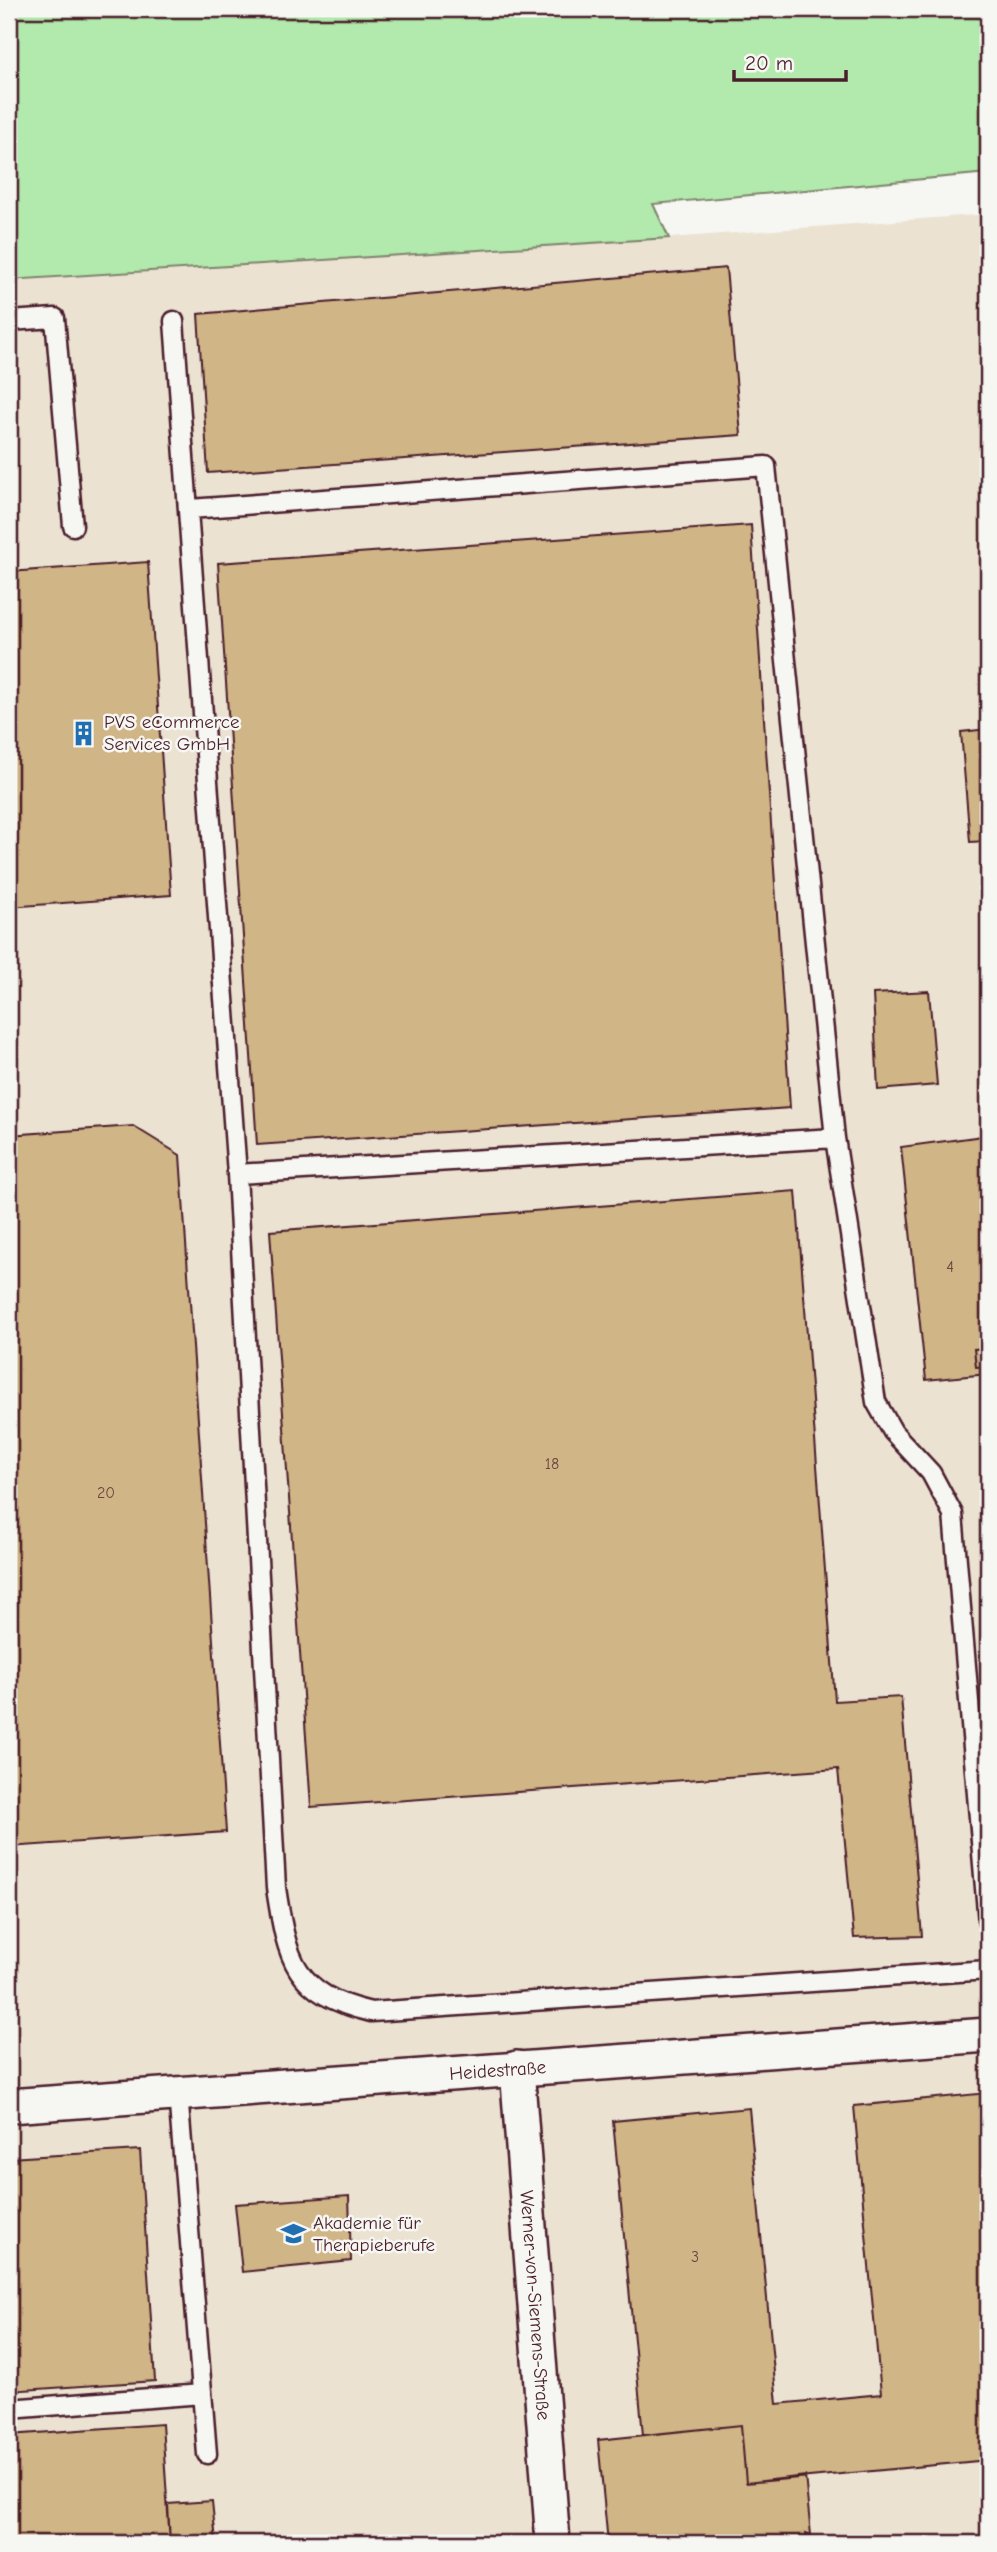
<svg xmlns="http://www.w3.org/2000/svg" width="997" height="2552" font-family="'Comic Neue',sans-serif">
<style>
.built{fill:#ebe2d2}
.green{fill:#b2e9ac;stroke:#7e846c;stroke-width:2}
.building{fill:#d0b586;stroke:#4a1f2b;stroke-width:2}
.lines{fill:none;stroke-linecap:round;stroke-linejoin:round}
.service-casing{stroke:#4a1f2b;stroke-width:23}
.minor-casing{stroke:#4a1f2b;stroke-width:38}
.service{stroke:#f6f6f2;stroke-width:18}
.minor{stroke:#f6f6f2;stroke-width:33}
.labels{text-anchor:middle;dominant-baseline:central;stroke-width:5;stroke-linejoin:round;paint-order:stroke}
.number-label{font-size:16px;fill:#6c4442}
.poi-label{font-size:19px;fill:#4a1f2b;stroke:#f6f6f2;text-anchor:start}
.street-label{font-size:19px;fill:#4a1f2b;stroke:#f6f6f2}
</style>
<rect width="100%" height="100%" fill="#f6f6f2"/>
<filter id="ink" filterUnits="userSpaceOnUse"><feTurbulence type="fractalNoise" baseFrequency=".0143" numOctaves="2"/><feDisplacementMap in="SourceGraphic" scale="14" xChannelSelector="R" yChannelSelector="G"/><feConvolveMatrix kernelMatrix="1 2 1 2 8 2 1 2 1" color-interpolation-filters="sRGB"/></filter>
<g filter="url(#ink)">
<path class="built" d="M988 214V2543H9V280L669 238Z"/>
<path class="green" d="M9 9H988V173L653 204 669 238 9 280Z"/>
<path class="building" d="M726 268 741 435 208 473 198 314Z
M751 525 790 1108 257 1145 218 563Z
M148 562 171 895 9 907V572Z
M988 729V841L970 842 961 732Z
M929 991 937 1085 878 1090 873 994Z
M133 1126 180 1155 226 1832 9 1847V1135Z
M983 1136 988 1191V1250H984L988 1284V1348L974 1349 976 1367 988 1366V1374L926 1380 901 1147Z
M985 1155H988V1191Z
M796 1191 835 1701 901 1697 922 1936 854 1938 838 1769 311 1807 270 1231Z
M988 1348V1366L976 1367 974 1349Z
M988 2093V2460L746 2483 741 2425 643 2435 613 2121 749 2108 777 2404 881 2394 854 2106Z
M140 2150 155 2381 9 2391V2158Z
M349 2196 351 2261 242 2272 235 2204Z
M162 2424 170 2543H9V2435Z
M741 2425 746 2483 805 2476 811 2535 806 2533 807 2543H608L598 2440Z
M212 2501 216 2541 170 2543 168 2504Z
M245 2539 246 2543H179L216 2541Z"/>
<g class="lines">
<defs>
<path id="service" d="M9 321 55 318 73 526
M174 321 237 1174 835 1138
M190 509 766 466 835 1138 876 1402 893 1432 931 1473 953 1514 988 1923
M237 1174 276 1888C287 1960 294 1994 371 2012L988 1970
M178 2093 207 2454
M9 2409 202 2394"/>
<g id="minor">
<path id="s1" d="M517 2068 553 2543"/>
<path id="s2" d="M9 2106 988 2035"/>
</g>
</defs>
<use href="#service" class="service-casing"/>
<use href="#minor" class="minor-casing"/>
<use href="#service" class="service"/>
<use href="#minor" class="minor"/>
</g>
</g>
<defs>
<symbol id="building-bare" viewBox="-9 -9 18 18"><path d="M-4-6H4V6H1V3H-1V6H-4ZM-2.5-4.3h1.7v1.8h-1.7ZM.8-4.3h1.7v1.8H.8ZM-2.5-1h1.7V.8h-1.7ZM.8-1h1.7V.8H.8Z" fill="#1f6fb2" stroke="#f6f6f2" stroke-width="2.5" paint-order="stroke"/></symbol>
<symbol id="school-bare" viewBox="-9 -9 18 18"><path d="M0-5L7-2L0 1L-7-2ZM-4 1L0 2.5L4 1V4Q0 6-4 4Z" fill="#1f6fb2" stroke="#f6f6f2" stroke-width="2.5" paint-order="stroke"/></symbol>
</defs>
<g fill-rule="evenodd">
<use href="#building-bare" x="66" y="716" width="35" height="35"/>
<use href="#school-bare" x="276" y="2216" width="35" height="35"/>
</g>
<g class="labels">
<g class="number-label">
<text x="950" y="1267">4</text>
<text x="552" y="1464">18</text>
<text x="106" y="1493">20</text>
<text x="695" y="2257">3</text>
</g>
<g class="poi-label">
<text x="104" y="722">PVS eCommerce<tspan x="104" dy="22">Services GmbH</tspan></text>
<text x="313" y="2223">Akademie für<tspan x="313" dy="22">Therapieberufe</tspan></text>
</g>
<g class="street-label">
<text stroke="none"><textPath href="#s2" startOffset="490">Heidestraße</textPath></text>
<text stroke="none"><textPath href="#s1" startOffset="238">Werner-von-Siemens-Straße</textPath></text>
</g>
</g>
<rect width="997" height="2552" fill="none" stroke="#f6f6f2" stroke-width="35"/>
<rect x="18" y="18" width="962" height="2517" fill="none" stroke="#4a1f2b" stroke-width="2.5" filter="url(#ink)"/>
<path d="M734 70v10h112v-10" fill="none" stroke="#4a1f2b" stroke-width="3.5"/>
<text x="745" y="70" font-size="21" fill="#4a1f2b" stroke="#f6f6f2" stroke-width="5" paint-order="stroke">20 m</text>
</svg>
